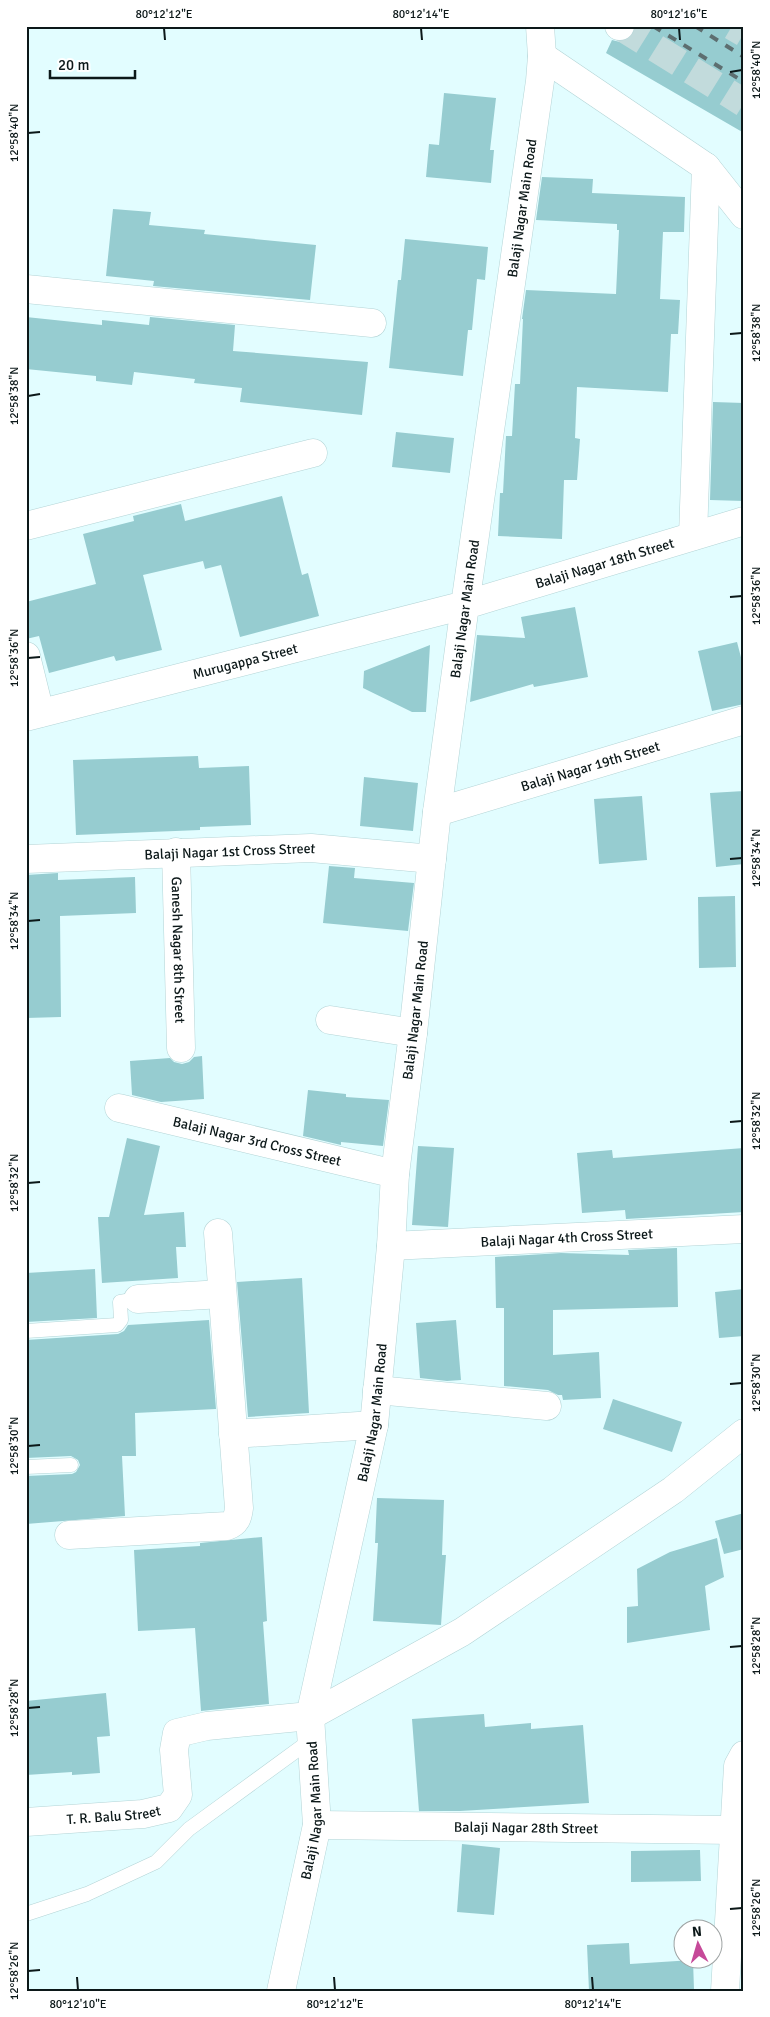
<svg xmlns="http://www.w3.org/2000/svg" width="770" height="2017" font-family="Signika,sans-serif">
<style>
.building{fill:#96ccd0}
.lines{fill:none;stroke-linecap:round;stroke-linejoin:round}
.primary-tunnel{stroke:#c2dbdc;stroke-width:28;stroke-dasharray:28 14;stroke-linecap:butt}
.service-casing{stroke:#b3d4d6;stroke-width:15}
.minor-casing{stroke:#b3d4d6;stroke-width:29}
.tertiary-casing{stroke:#b3d4d6;stroke-width:29}
.primary-casing{stroke:#b3d4d6;stroke-width:29}
.service{stroke:#fff;stroke-width:14}
.minor{stroke:#fff;stroke-width:28}
.tertiary{stroke:#fff;stroke-width:28}
.primary{stroke:#fff;stroke-width:28}
.rail{stroke:#5d6e70;stroke-width:4;stroke-dasharray:9 9;stroke-linecap:butt}
.ticks{fill:none;stroke:#0c1819;stroke-width:2}
.labels{text-anchor:middle;dominant-baseline:central;stroke-width:4;stroke-linejoin:round;paint-order:stroke}
.street-label{font-size:14px;fill:#0c1819;stroke:#fff}
.neatline{fill:none;stroke:#0c1819;stroke-width:2}
.ticks-label{font-size:12px;text-anchor:middle;fill:#0c1819}
</style>
<rect width="100%" height="100%" fill="#e2fdff"/>
<path class="building" d="M636 26H744V133L606 53 612 40 620 42 628 39 634 33Z
M444 93 496 98 490 150H494L491 183 426 177 429 144 439 145Z
M542 177 593 179 592 193 685 197 684 232H663L660 299 680 300 678 334H671L668 392 577 387 575 438 580 439 577 480H564L562 539 498 536 500 493H503L506 436H512L515 384H520L523 319H522L526 290 616 294 619 230H617V224L536 220Z
M113 209 151 212 149 225 205 230 204 234 316 245 310 300 153 286 154 281 106 276Z
M405 239 488 247 485 280 477 279 472 330H468L463 376 389 368 398 280H401Z
M26 317 102 325V320L149 325 150 317 235 325 233 351 368 362 362 415 240 402 242 388 194 383 195 379 134 372 132 385 96 381V376L26 369Z
M713 402 744 403V501L710 500Z
M396 432 454 438 450 473 392 467Z
M282 496 302 575 308 573 319 616 240 637 221 565 205 569 203 561 143 575 162 650 116 661 114 656 49 673 39 636 26 639V602L96 584 83 534 134 521 133 516 181 504 185 521Z
M575 607 588 677 534 687 533 684 470 702 477 635 525 638 521 617Z
M737 642 744 669V704L712 711 698 651Z
M430 645 426 712H412L363 688 364 671Z
M198 756 199 768 249 766 251 825 200 827V830L76 835 73 760Z
M364 777 418 783 413 831 360 826Z
M744 791V864L716 867 710 793Z
M642 796 647 860 599 864 594 799Z
M329 866 355 868 354 878 414 883 408 931 323 923Z
M58 873V880L135 877 136 913 60 916 61 1017 26 1018V926H28L26 875Z
M735 896 736 967 699 968 698 897Z
M202 1056 204 1099 161 1102 132 1095 130 1061 170 1058 174 1062 182 1064 189 1062 194 1057Z
M308 1090 346 1094V1097L389 1100 383 1146 341 1142V1145L303 1136Z
M127 1138 160 1146 144 1215 184 1212 186 1247H176L178 1278 102 1283 98 1217H109Z
M418 1146 454 1148 448 1227 412 1225Z
M744 1148V1212L626 1219 625 1210 582 1213 577 1153 612 1150 613 1158Z
M677 1248 678 1307 553 1310V1355L599 1352 601 1398 563 1400 562 1395H558L548 1390 504 1386V1308H496L495 1257 561 1253 629 1255 628 1250Z
M95 1269 97 1318 26 1322V1273Z
M302 1278 309 1413 248 1417 237 1282Z
M744 1289V1336L719 1338 715 1292Z
M209 1320 216 1409 135 1413 136 1456H122L125 1516 26 1524V1476L72 1474 76 1472 80 1465 78 1460 71 1456 26 1458V1340L118 1334 124 1331 128 1325Z
M456 1320 461 1380 447 1381 420 1378 416 1323Z
M613 1399 682 1422 672 1452 603 1429Z
M377 1498 444 1500 442 1555H446L441 1625 373 1621 378 1543H375Z
M744 1513V1549L724 1554 715 1521Z
M262 1537 267 1621 263 1622 269 1704 201 1711 195 1628 138 1631 134 1550 200 1546V1543Z
M717 1538 724 1577 705 1586 710 1630 627 1643V1607L638 1606 637 1569 670 1552Z
M106 1693 110 1736 97 1737 100 1773 72 1775V1772L26 1775V1701Z
M484 1714 485 1727 531 1723V1729L583 1725 589 1803 460 1811H419L412 1719Z
M462 1844 500 1848 494 1915 457 1912Z
M700 1850 701 1881 631 1882V1851Z
M629 1943 630 1964 693 1960 694 1990 589 1991 587 1945Z"/>
<g class="lines">
<path class="primary-tunnel" d="M620 26 744 103
M732 26 744 33"/>
<defs>
<path id="service" d="M26 1331 117 1325 121 1320 120 1302 138 1299
M26 1467 71 1465
M26 1914 87 1894 156 1862 189 1829 311 1740"/>
<g id="minor">
<path d="M542 56 706 167 744 215"/>
<path d="M26 289 372 323"/>
<path d="M26 526 313 453"/>
<path d="M693 536 706 167"/>
<path d="M26 656 40 713"/>
<path id="s1" d="M437 812 744 720"/>
<path id="s2" d="M176 852 181 1048"/>
<path id="s3" d="M26 859 311 848 432 859"/>
<path d="M330 1020 413 1033"/>
<path id="s4" d="M119 1108 395 1174"/>
<path id="s5" d="M391 1246 744 1229"/>
<path d="M138 1299 222 1294"/>
<path d="M377 1390 547 1406"/>
<path d="M233 1434 374 1425"/>
<path d="M69 1535 227 1526C236 1523 238 1517 239 1508L218 1233"/>
<path id="s6" d="M26 1822 143 1814 169 1808 178 1795 174 1750 177 1733 207 1726 310 1716 462 1632 673 1490 744 1433"/>
<path id="s7" d="M317 1825 735 1830"/>
<path id="s8" d="M281 1991 317 1825 310 1716 374 1425 391 1246 395 1174 413 1033 437 812 465 605 744 521"/>
<path d="M725 1991 738 1766 744 1755"/>
</g>
<g id="tertiary">
<path id="s9" d="M26 717 465 605 540 81 542 56 540 26"/>
</g>
<path id="primary" d="M619 26H620"/>
</defs>
<use href="#service" class="service-casing"/>
<use href="#minor" class="minor-casing"/>
<use href="#tertiary" class="tertiary-casing"/>
<use href="#primary" class="primary-casing"/>
<use href="#service" class="service"/>
<use href="#minor" class="minor"/>
<use href="#tertiary" class="tertiary"/>
<use href="#primary" class="primary"/>
<path class="rail" d="M653 26 744 82
M695 26 744 57"/>
</g>
<path class="ticks" d="M164 28 165 40M421 28 422 40M679 28 680 40M730 72 742 70M28 133 40 132M730 334 742 333M28 396 40 394M730 597 742 596M28 658 40 657M730 859 742 858M28 921 40 920M730 1122 742 1121M28 1183 40 1182M730 1384 742 1383M28 1446 40 1445M730 1647 742 1646M28 1708 40 1707M730 1909 742 1908M28 1971 40 1970M77 1977 78 1990M334 1977 335 1990M592 1977 593 1990"/>
<g class="labels">
<g class="street-label">
<text stroke="none"><textPath href="#s9" startOffset="854">Balaji Nagar Main Road</textPath></text>
<text stroke="none"><textPath href="#s8" startOffset="1548">Balaji Nagar 18th Street</textPath></text>
<text transform="translate(465 609) rotate(-82)">Balaji Nagar Main Road</text>
<text stroke="none"><textPath href="#s9" startOffset="226">Murugappa Street</textPath></text>
<text stroke="none"><textPath href="#s1" startOffset="160">Balaji Nagar 19th Street</textPath></text>
<text stroke="none"><textPath href="#s3" startOffset="204">Balaji Nagar 1st Cross Street</textPath></text>
<text stroke="none"><textPath href="#s2" startOffset="98">Ganesh Nagar 8th Street</textPath></text>
<text stroke="none"><textPath href="#s8" startOffset="994">Balaji Nagar Main Road</textPath></text>
<text stroke="none"><textPath href="#s4" startOffset="142">Balaji Nagar 3rd Cross Street</textPath></text>
<text stroke="none"><textPath href="#s5" startOffset="176">Balaji Nagar 4th Cross Street</textPath></text>
<text stroke="none"><textPath href="#s8" startOffset="589">Balaji Nagar Main Road</textPath></text>
<text stroke="none"><textPath href="#s8" startOffset="184">Balaji Nagar Main Road</textPath></text>
<text stroke="none"><textPath href="#s6" startOffset="88">T. R. Balu Street</textPath></text>
<text stroke="none"><textPath href="#s7" startOffset="209">Balaji Nagar 28th Street</textPath></text>
</g>
</g>
<rect width="770" height="2017" fill="none" stroke="#ffffff" stroke-width="55"/>
<g transform="translate(698 1944) rotate(355)"><circle r="24" fill="#ffffff" stroke="#9ea3a3"/>
<path d="M0-4L9 19L0 12L-9 19Z" fill="#c64999"/>
<text y="-8" font-size="14" font-weight="bold" text-anchor="middle" fill="#0c1819">N</text>
</g>
<path d="M50 70v8h85v-8" fill="none" stroke="#0c1819" stroke-width="2.5"/>
<text x="58" y="70" font-size="15" fill="#0c1819" stroke="#ffffff" stroke-width="4" paint-order="stroke">20 m</text>
<rect x="28" y="28" width="714" height="1962" class="neatline"/>
<g class="ticks-label">
<text x="164" y="18">80°12'12"E</text>
<text x="421" y="18">80°12'14"E</text>
<text x="679" y="18">80°12'16"E</text>
<text transform="translate(756 70) rotate(-90)" y="4">12°58'40"N</text>
<text transform="translate(14 133) rotate(-90)" y="4">12°58'40"N</text>
<text transform="translate(756 333) rotate(-90)" y="4">12°58'38"N</text>
<text transform="translate(14 396) rotate(-90)" y="4">12°58'38"N</text>
<text transform="translate(756 596) rotate(-90)" y="4">12°58'36"N</text>
<text transform="translate(14 658) rotate(-90)" y="4">12°58'36"N</text>
<text transform="translate(756 858) rotate(-90)" y="4">12°58'34"N</text>
<text transform="translate(14 921) rotate(-90)" y="4">12°58'34"N</text>
<text transform="translate(756 1121) rotate(-90)" y="4">12°58'32"N</text>
<text transform="translate(14 1183) rotate(-90)" y="4">12°58'32"N</text>
<text transform="translate(756 1383) rotate(-90)" y="4">12°58'30"N</text>
<text transform="translate(14 1446) rotate(-90)" y="4">12°58'30"N</text>
<text transform="translate(756 1646) rotate(-90)" y="4">12°58'28"N</text>
<text transform="translate(14 1708) rotate(-90)" y="4">12°58'28"N</text>
<text transform="translate(756 1908) rotate(-90)" y="4">12°58'26"N</text>
<text transform="translate(14 1971) rotate(-90)" y="4">12°58'26"N</text>
<text x="78" y="2008">80°12'10"E</text>
<text x="335" y="2008">80°12'12"E</text>
<text x="593" y="2008">80°12'14"E</text>
</g>
</svg>
